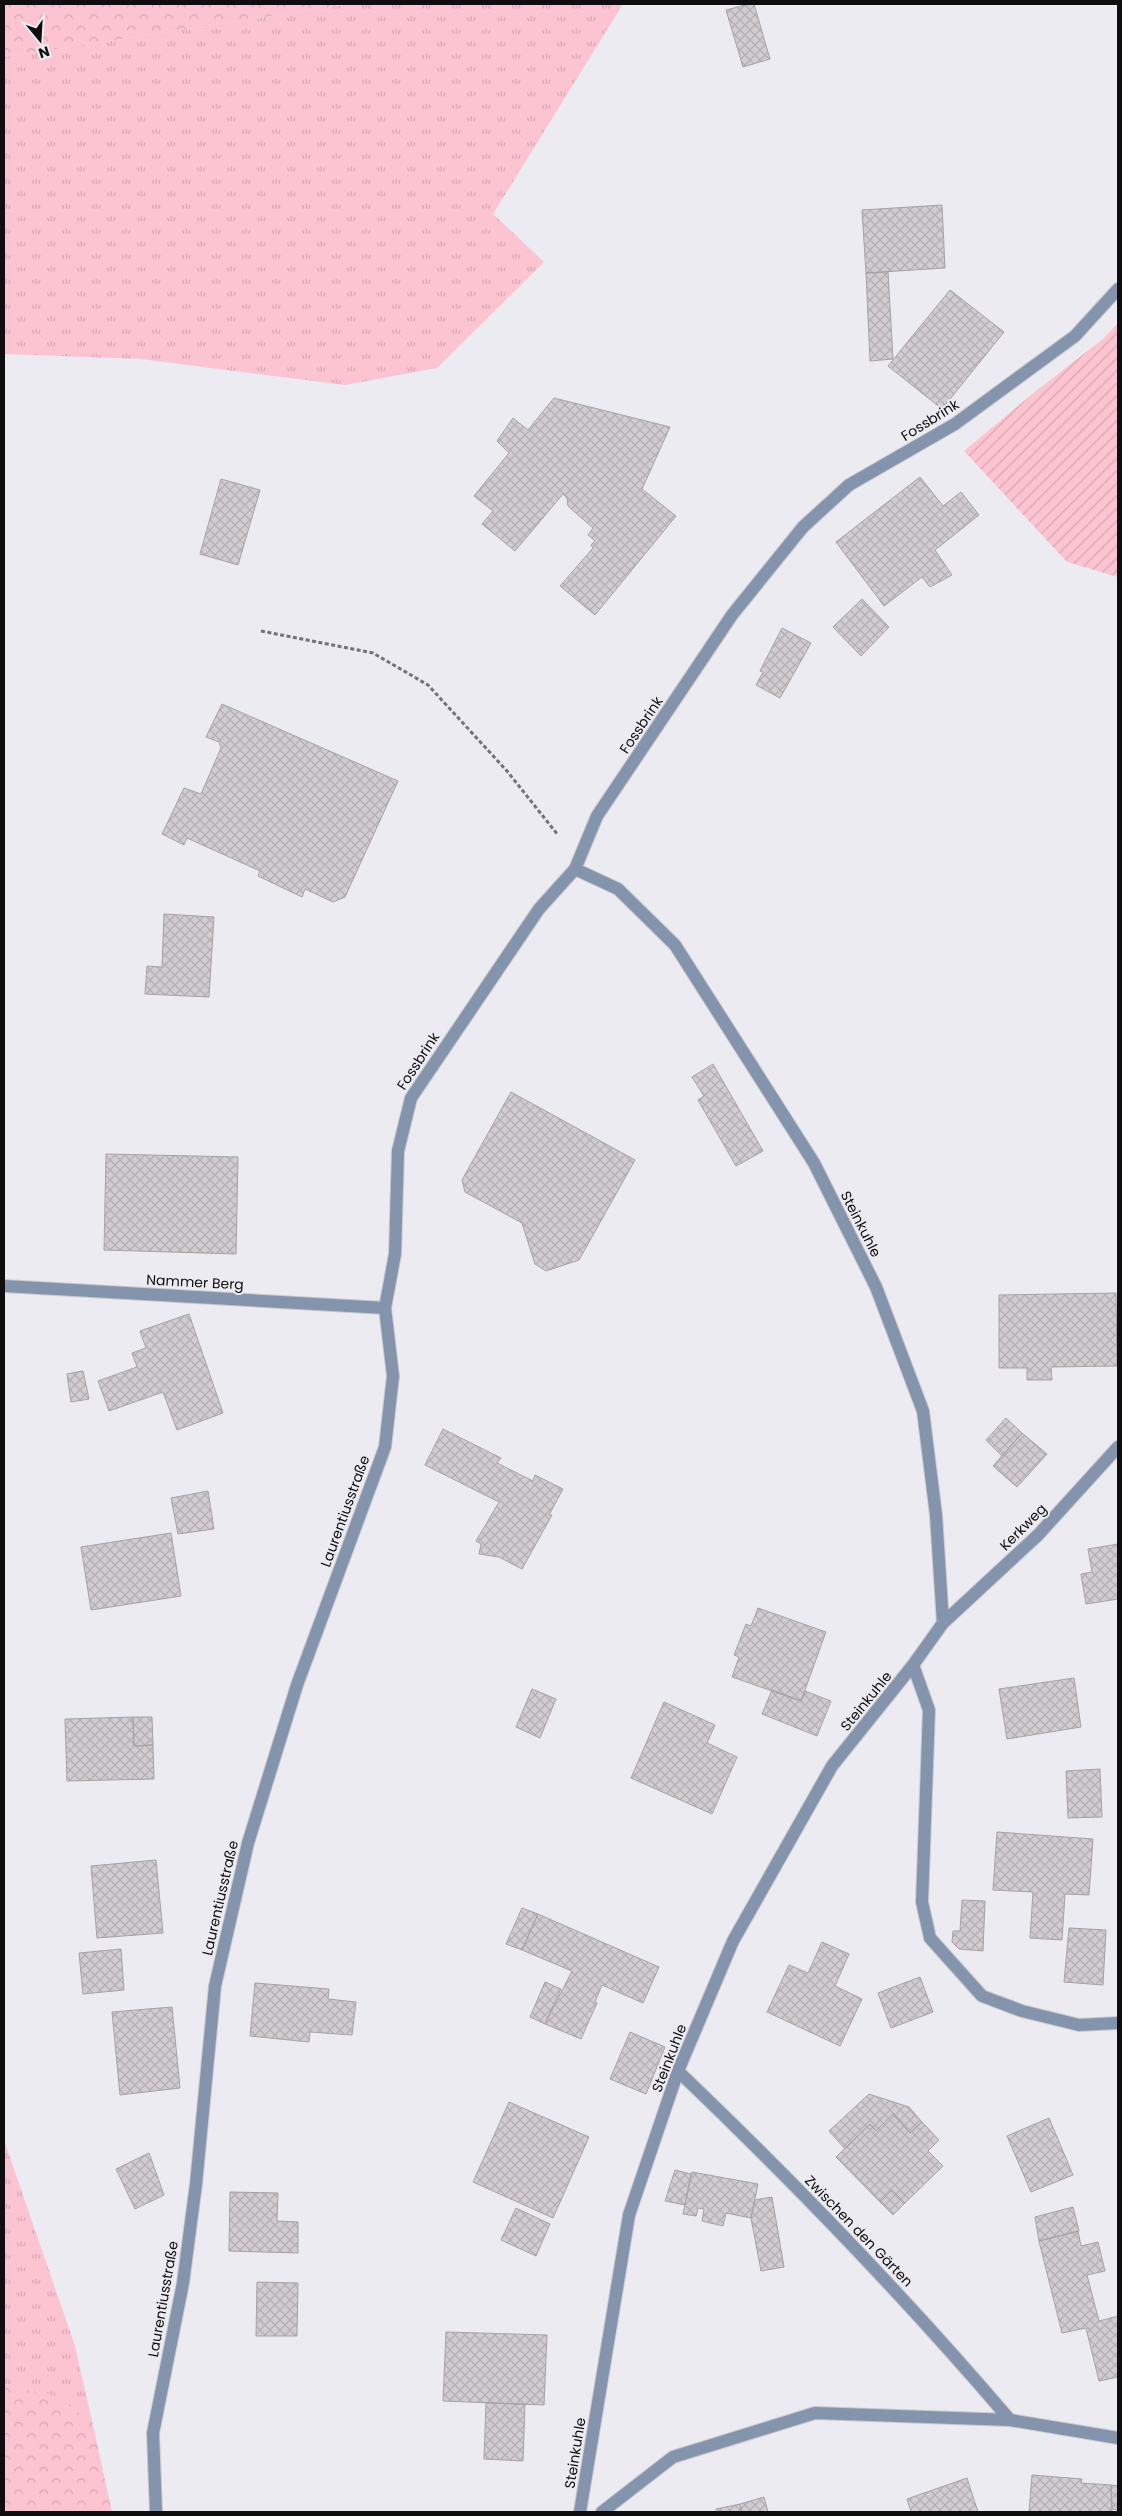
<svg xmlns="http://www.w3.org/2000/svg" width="1122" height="2516" font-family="Poppins,sans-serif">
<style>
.grass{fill:url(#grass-tufts)}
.forest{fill:url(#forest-crowns)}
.garden{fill:url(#garden-furrows)}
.building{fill:url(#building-cross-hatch);stroke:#a6a1a5}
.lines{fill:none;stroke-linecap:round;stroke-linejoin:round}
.minor-casing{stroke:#c8c8cd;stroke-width:14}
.path{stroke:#737276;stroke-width:3;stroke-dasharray:4 2.5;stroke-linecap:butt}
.minor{stroke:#8494ac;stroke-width:12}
.labels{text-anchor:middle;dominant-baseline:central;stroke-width:4;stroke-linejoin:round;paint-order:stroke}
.street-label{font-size:14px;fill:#0e0e10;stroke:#ecebf1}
</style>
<defs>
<pattern id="grass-tufts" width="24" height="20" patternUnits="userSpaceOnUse" patternTransform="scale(1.25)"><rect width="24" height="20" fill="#fcc3d0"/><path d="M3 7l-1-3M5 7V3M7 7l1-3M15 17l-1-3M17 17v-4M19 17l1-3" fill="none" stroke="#d7a6b2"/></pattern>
<pattern id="forest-crowns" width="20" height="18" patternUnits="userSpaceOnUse" patternTransform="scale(1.25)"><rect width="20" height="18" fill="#fcc3d0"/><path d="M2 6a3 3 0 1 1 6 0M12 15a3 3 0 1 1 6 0" fill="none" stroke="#d7a6b2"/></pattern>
<pattern id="garden-furrows" width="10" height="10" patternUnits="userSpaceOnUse" patternTransform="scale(1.25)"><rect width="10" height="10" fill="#fcc3d0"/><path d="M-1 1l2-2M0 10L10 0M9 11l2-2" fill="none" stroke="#d7a6b2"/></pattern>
<pattern id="building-cross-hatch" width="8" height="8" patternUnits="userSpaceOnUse" patternTransform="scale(1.25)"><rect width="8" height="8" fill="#d1ccd1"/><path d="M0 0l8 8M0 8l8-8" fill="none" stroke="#b2aeb2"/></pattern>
</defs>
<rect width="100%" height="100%" fill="#ecebf1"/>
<path class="grass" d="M352 4H623L493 214 544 262 437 368 345 385 141 359 4 354V57Z
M4 2140 75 2346 92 2421 51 2395 4 2384Z"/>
<path class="forest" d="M4 4H352L4 57Z
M4 2384 51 2395 92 2421 112 2512H4Z"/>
<path class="garden" d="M1118 323V577L1067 562 964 451 1036 391 1103 339Z"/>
<path class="building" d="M749 4H754L770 59 743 67 726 10Z
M942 205 945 268 866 273 862 210Z
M888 272 893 359 870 361 866 273Z
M950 290 1004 332 942 409 888 366Z
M554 398 670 427 642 489 676 516 595 615 560 586 593 548 591 545 595 541 588 535 593 528 568 506 567 498 563 494 515 551 482 524 493 511 474 496 509 453 497 441 513 418 528 430Z
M920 477 943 506 961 492 979 515 935 550 952 575 930 587 922 577 884 606 836 542Z
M221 479 260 490 238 565 200 554Z
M862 599 889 627 861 656 833 627Z
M782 628 811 643 780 698 756 685 763 672 760 671Z
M222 704 398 781 345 897 333 902 305 889 302 897 258 876 260 871 187 838 184 845 162 834 184 788 201 794 221 748 219 742 206 737Z
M164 914 214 917 209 997 145 994 147 966 162 967Z
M713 1064 763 1151 736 1166 698 1100 704 1096 692 1077Z
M511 1092 635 1160 579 1260 546 1271 535 1264 522 1223 465 1192 462 1180Z
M106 1154 238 1157 236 1254 104 1250Z
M1116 1293 1117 1366 1051 1367 1052 1380H1027V1368H999V1295Z
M189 1314 223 1413 177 1430 163 1392 109 1411 98 1381 137 1367 132 1353 146 1348 140 1331Z
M83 1371 89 1399 71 1402 67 1374Z
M1006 1418 1022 1433 1002 1456 986 1440Z
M443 1429 501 1458 497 1463 533 1481 535 1475 563 1489 549 1515H552L522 1569 499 1557 479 1554 481 1544 476 1541 499 1502 425 1465Z
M1022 1433 1047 1454 1017 1487 993 1466Z
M208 1491 214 1529 178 1534 171 1498Z
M171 1533 181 1596 91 1610 81 1547Z
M1118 1544V1599L1086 1604 1081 1574 1092 1572 1088 1549Z
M758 1608 826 1632 801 1701 732 1677 739 1657 734 1655 746 1624 751 1626Z
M1074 1678 1081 1727 1007 1739 999 1689Z
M532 1689 556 1699 540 1738 516 1727Z
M772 1690 801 1701 805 1691 831 1701 817 1736 762 1714Z
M664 1702 715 1725 707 1743 737 1757 712 1814 631 1778Z
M133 1717 134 1746 153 1745 154 1779 67 1781 65 1719Z
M133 1717H152L153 1745 134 1746Z
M1100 1769 1102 1817 1068 1818 1066 1771Z
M997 1832 1093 1839 1089 1895 1065 1894 1062 1940 1030 1938 1033 1892 993 1890Z
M156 1860 163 1933 97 1938 91 1866Z
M962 1900 985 1901 983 1951 959 1949 952 1942 953 1931H960Z
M522 1908 538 1914 522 1950 506 1944Z
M538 1914 659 1967 643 2003 602 1985 595 2002 597 2003 581 2039 545 2024 572 1971 522 1950Z
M1069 1928 1106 1930 1103 1985 1064 1982Z
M822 1942 849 1954 835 1986 862 1999 840 2046 767 2012 789 1965 808 1973Z
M121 1949 124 1990 83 1994 79 1953Z
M920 1977 933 2012 891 2028 878 1993Z
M545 1982 561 1989 545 2024 530 2017Z
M255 1983 329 1989 328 1999 356 2002 352 2035 310 2032 309 2042 250 2036Z
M172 2007 180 2088 120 2095 112 2012Z
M630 2032 665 2047 646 2094 610 2079Z
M869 2094 909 2107 922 2122 910 2133 893 2114 876 2131 870 2124 845 2149 829 2131Z
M509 2102 589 2137 553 2218 473 2182Z
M893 2114 910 2133 922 2122 939 2140 928 2151 943 2166 905 2203 892 2190 880 2202 836 2157 870 2124 876 2131Z
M1049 2118 1073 2175 1031 2192 1007 2136Z
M149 2153 164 2195 135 2209 116 2169Z
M675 2170 691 2174 685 2205 665 2201Z
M692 2172 758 2184 751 2218 726 2213 723 2226 702 2221 704 2209 698 2208 696 2216 683 2214Z
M892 2190 905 2203 893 2215 880 2202Z
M230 2192 278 2193 277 2221 298 2222V2253L229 2251Z
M772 2197 784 2267 761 2271 751 2218 755 2200Z
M1073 2207 1079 2231 1039 2241 1035 2217Z
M516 2208 550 2224 536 2256 501 2240Z
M1078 2231 1081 2246 1098 2242 1105 2271 1087 2275 1099 2321 1118 2316V2377L1099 2381 1086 2328 1062 2333 1039 2241Z
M257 2282 298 2283 297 2336H256Z
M446 2332 547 2335 544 2405 443 2401Z
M486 2403 525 2404 523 2461 484 2459Z
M1032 2475 1082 2479 1081 2483 1111 2485 1112 2512H1029Z
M967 2478 978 2512H911L907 2499Z
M1111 2485 1118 2486V2510L1112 2509Z
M764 2497 768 2512H742L740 2504Z
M740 2504 742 2512H717L716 2509Z"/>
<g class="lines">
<defs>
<path id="minor" d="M575 869 618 889 675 945 814 1163 876 1287 923 1411 936 1515 943 1623
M4 1286 385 1308
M913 1665 929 1710 922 1902 930 1938 982 1996 1022 2011 1079 2025 1118 2023
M678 2071C794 2182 906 2298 1010 2420
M156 2512 153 2433 183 2283 196 2184 215 1986 248 1843 297 1685 385 1447 393 1376 385 1308 395 1254 398 1151 411 1098 539 909 575 869 597 816 732 615 803 527 849 485 955 424 1075 336 1118 289
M580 2512 629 2215 678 2071 733 1941 832 1766 913 1665 943 1623 1038 1535 1118 1447
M602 2512 673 2457 815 2413 1010 2420 1118 2438"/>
</defs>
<use href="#minor" class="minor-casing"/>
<path class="path" d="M261 631 373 653 428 685 507 771 558 835"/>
<use href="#minor" class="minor"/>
</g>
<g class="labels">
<g class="street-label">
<text transform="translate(930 420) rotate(-32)">Fossbrink</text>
<text transform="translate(641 725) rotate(-56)">Fossbrink</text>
<text transform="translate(418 1061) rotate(-57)">Fossbrink</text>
<text transform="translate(861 1224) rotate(63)">Steinkuhle</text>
<text transform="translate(195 1282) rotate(3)">Nammer Berg</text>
<text transform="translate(345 1511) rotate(-70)">Laurentiusstraße</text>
<text transform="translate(1023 1527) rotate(-45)">Kerkweg</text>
<text transform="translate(866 1701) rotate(-51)">Steinkuhle</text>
<text transform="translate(220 1898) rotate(-77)">Laurentiusstraße</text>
<text transform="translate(669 2058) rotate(-69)">Steinkuhle</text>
<text transform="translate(859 2231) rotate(46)">Zwischen den Gärten</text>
<text transform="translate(163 2299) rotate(-80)">Laurentiusstraße</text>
<text transform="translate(575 2453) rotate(-81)">Steinkuhle</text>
</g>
</g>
<rect width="1122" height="2516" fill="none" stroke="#0e0e10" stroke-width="10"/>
<g transform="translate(40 40) rotate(162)" stroke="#ecebf1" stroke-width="4" paint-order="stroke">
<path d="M0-4L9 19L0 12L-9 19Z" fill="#0e0e10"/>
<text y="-8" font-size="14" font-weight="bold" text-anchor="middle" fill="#0e0e10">N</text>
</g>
</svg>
